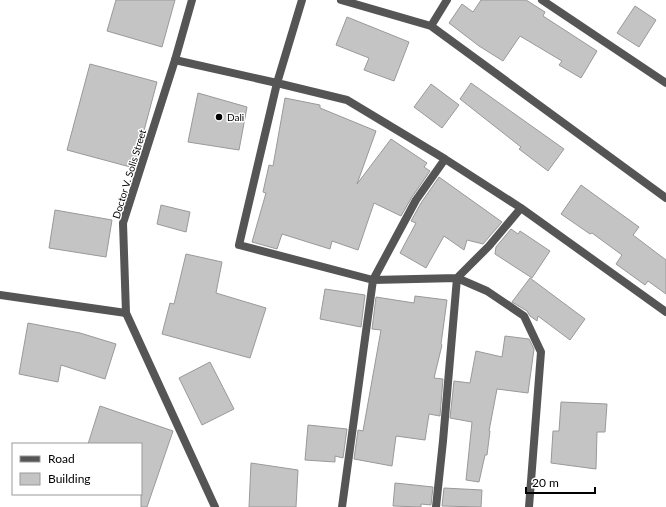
<svg xmlns="http://www.w3.org/2000/svg" width="666" height="507" font-family="Lato,sans-serif">
<style>
.building{fill:#c4c4c4;stroke:#999}
.lines{fill:none;stroke-linecap:round;stroke-linejoin:round}
.minor{stroke:#555;stroke-width:8}
.tertiary{stroke:#555;stroke-width:8}
.poi-dot{fill:#000;stroke:#fff;stroke-width:1.5}
.labels{text-anchor:middle;dominant-baseline:central;stroke-width:3;stroke-linejoin:round;paint-order:stroke}
.poi-label{font-size:10px;fill:#000;stroke:#fff;text-anchor:start}
.street-label{font-size:10px;fill:#000;stroke:#fff}
</style>
<rect width="100%" height="100%" fill="#fff"/>
<path class="building" d="M116 0H175L162 47 107 31Z
M481 0H526L545 12 543 16 597 51 581 78 559 65 562 61 520 36 503 61 479 46 449 23 462 4 473 12Z
M635 6 656 20 639 47 617 33Z
M347 17 409 42 394 81 364 70 369 58 336 45Z
M90 64 157 82 134 168 67 150Z
M471 83 564 149 548 171 519 149 521 147 460 99Z
M431 84 459 105 442 128 414 107Z
M198 93 247 107 239 150 188 142Z
M285 98 320 105V108L376 131 357 184 391 139 427 163 424 167 430 171 412 197 401 216 374 203 358 250 332 241 330 249 282 234 277 249 252 242 266 193 263 192 269 165 273 166Z
M439 177 502 222 483 244 467 240 464 250 444 236 426 268 400 253 416 223 411 221 421 203Z
M581 185 639 227 633 235 666 260V294L648 281 645 285 616 264 622 255 592 233 590 234 561 214Z
M161 205 190 212 186 232 157 224Z
M55 210 112 220 106 257 49 248Z
M511 229 518 234 520 231 550 251 532 278 495 254 496 247Z
M186 254 222 262 216 293 266 308 250 358 162 334 170 303 174 304Z
M530 278 585 319 570 340 538 316 537 321 530 316 527 311 512 302Z
M325 289 365 295 361 327 320 319Z
M415 296 447 300 441 344 442 345 434 378 443 379 440 416 429 414 425 440 396 436 392 466 354 459 358 430 363 431 381 330 372 329 376 297 414 303Z
M28 323 80 333 116 344 105 379 61 365 58 382 19 374Z
M505 336 529 339 534 349 528 393 497 389 489 431H490L487 455H485L479 482 466 480 472 422 450 418 454 381 470 383 476 351 502 357Z
M210 362 234 409 202 425 179 378Z
M561 402 607 404 605 432H597L596 469 551 463 553 431H559Z
M100 406 173 431 147 507H141V444H88Z
M308 425 347 429 343 458 335 456V462L305 460Z
M251 463 298 470 296 507H249Z
M395 483 433 487 431 505 421 504V507L393 506Z
M444 488 482 490 481 507 442 506Z"/>
<g class="lines">
<path class="minor" d="M302 0 277 83 239 245 373 280 457 278 487 291 524 316 541 352 529 507
M341 0 431 26 666 198
M542 0 666 83
M431 26 447 0
M175 60 277 83 347 100 445 159 521 208 666 312
M0 295 126 313
M342 507 373 280 416 200 445 159
M436 507 443 441 457 278 489 246 521 208"/>
<path class="tertiary" d="M192 0 175 60 123 223 126 313 215 507"/>
</g>
<circle class="poi-dot" cx="219" cy="117" r="4"/>
<g class="labels">
<g class="poi-label">
<text x="227" y="117">Dali</text>
</g>
<g class="street-label">
<text transform="translate(129 174) rotate(-73)">Doctor V. Solis Street</text>
</g>
</g>
<rect x="12" y="443" width="130" height="52" fill="#ffffff" stroke="#999999"/>
<rect x="20" y="456" width="20" height="6" fill="#555555" stroke="#999999"/>
<text x="48" y="463" font-size="12" fill="#000000">Road</text>
<rect x="20" y="473" width="20" height="12" fill="#c4c4c4" stroke="#999999"/>
<text x="48" y="483" font-size="12" fill="#000000">Building</text>
<path d="M526 487v6h69v-6" fill="none" stroke="#000000" stroke-width="2"/>
<text x="532" y="487" font-size="12" fill="#000000" stroke="#ffffff" stroke-width="3" paint-order="stroke">20 m</text>
</svg>
